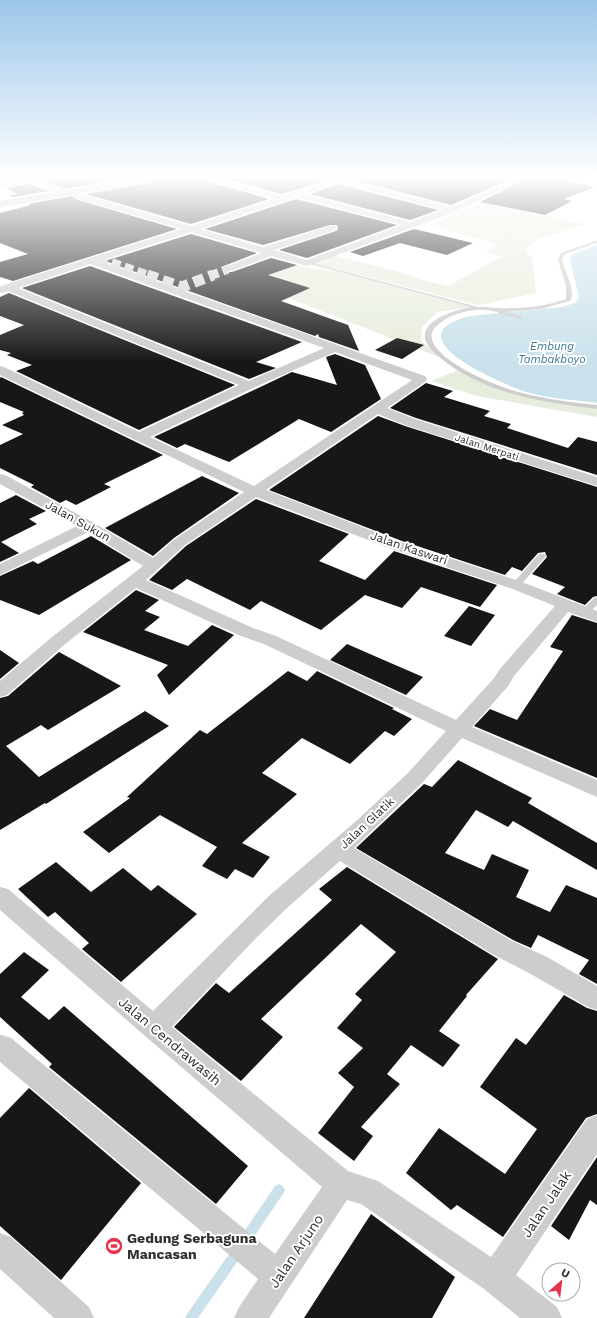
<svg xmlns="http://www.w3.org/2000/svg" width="597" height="1318" font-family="'Work Sans',sans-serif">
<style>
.green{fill:#e7eddd}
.water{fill:#cae1ec}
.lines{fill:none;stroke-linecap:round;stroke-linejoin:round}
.stream{fill:#cae1ec;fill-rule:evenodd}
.building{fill:#171717}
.minor-tunnel-far1{stroke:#d6d6d6;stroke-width:9;stroke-dasharray:9 4.5;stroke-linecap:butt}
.minor-tunnel{stroke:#d6d6d6;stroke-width:11;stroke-dasharray:11 5.5;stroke-linecap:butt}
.service{fill:#cdcdcd;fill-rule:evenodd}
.minor{fill:#cdcdcd;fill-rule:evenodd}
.secondary{fill:#bababa;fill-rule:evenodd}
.labels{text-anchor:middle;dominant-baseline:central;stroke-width:4;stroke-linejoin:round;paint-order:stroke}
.far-street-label{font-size:10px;fill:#303030;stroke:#fff}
.far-water-label{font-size:11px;font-style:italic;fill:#3d7792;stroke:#fff}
.street-label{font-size:12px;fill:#303030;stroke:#fff}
.near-street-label{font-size:14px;fill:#303030;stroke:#fff}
.near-poi-label{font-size:14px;font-weight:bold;fill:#303030;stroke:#fff;text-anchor:start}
</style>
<rect width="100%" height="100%" fill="#fff"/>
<path class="green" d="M479 203 585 224 534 241 525 251 532 258 536 293 478 305 312 263 333 255 396 271 425 281 448 286 503 256 485 253 499 244 429 225Z
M288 264 337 272 472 307 437 312 422 327 421 341 444 359 245 281Z
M461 369 491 386 567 403 597 407V417L477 396 431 381Z"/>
<path class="water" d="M597 245V403C575 400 552 399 530 393 503 385 388 336 470 316L562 307 575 303 579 298 570 259 573 254Z"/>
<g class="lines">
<path class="stream" d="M279 1184 283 1186 285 1190 283 1194 249 1244 245 1246 241 1244 239 1240 241 1236 275 1186Z
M238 1245 242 1247 244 1251 242 1255 198 1318H185L187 1314 234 1247Z"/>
</g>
<path class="building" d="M48 178H125L65 189 40 180Z
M160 178H205L207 181 269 199 191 224 86 194 154 182Z
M223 178H334L282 194Z
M345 178H513L451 205Z
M528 178H556L595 187 564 199 572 201 545 215 480 202Z
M29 184 49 191 13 197 9 196 18 194 6 188Z
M338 184 438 210 410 220 310 194Z
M72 196 78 200 177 229 13 281 0 277V262L28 254 0 243V213L31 205 28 204Z
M296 199 397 225 307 258 279 250 336 231 338 229 337 225H330L263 245 205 229Z
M414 229 473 243 447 255 400 243 363 256 350 252Z
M191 234 257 253 224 266 222 269 225 272H232L271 258 297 265 268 275 310 288 281 301 348 325 359 351 319 337 318 334 315 336 105 261Z
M90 266 302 342 256 362 276 368 249 379 22 288Z
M9 293 235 385 139 430 16 371 32 365 7 355 11 353 0 350V335L24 325 0 316V297Z
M397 338 424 345 402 359 375 350Z
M335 354 365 365 381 399 331 432 299 419 229 462 185 444 177 448 154 437 292 372 337 385 326 357Z
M1 377 163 455 104 484 111 487 76 505 66 500 60 503 31 487 34 485 0 468V445L23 434 2 425 24 415 22 413 24 412 0 402V378Z
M426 383 453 391 444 397 490 411 484 416 511 424 507 428 568 448 578 437 597 442V475L416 418 390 408Z
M378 416 405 426 597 487V596L593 597 585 605 557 594 565 587 532 574 547 557 545 552 538 553 522 571 512 567 505 575 402 541 269 490Z
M202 476 239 493 174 538 153 556 105 528Z
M16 495 46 511 29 519 37 524 1 542 19 553 0 562V503Z
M256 499 349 534 319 561 365 580 394 551 497 585 480 607 421 587 402 608 365 595 321 630 261 601 250 610 187 579 172 590 149 580 186 546Z
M91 536 131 560 39 615 0 600V576L33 561 38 564Z
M136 590 159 600 145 611 160 617 144 630 188 646 212 625 234 635 169 695 157 675 168 665 83 632Z
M469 606 495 615 471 646 444 636Z
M572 615 597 623V778L474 726 490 709 517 720 563 651 550 647Z
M347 644 386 661 423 677 406 695 330 660Z
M0 650 19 663 0 679Z
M59 652 121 686 48 730 41 725 6 746 39 777 145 711 169 726 46 804 45 803 0 830V698L8 696Z
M288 671 307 681 317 671 394 708 392 709 412 719 394 736 385 731 350 764 302 738 262 773 297 794 242 843 270 857 253 878 235 869 227 879 202 866 217 847 160 815 109 853 83 832 130 798 127 797 200 730 207 734Z
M458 760 532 798 528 803 597 843V870L513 821 508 827 476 810 445 853 484 870 492 854 529 870 516 897 550 912 566 885 597 898V984L579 974 589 960 538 935 531 948 513 940 356 848 424 784 432 787Z
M56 862 91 892 123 868 151 891 158 885 197 914 121 982 82 949 89 943 55 912 48 917 18 889Z
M347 867 498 959 466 995 467 996 439 1031 460 1045 443 1067 411 1045 387 1074 400 1084 361 1127 373 1136 354 1161 318 1133 354 1087 338 1073 363 1048 337 1028 362 1000 355 994 396 952 361 924 261 1019 283 1037 241 1081 174 1027 216 983 229 993 332 900 319 889Z
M24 952 49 970 21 997 49 1020 64 1006 248 1166 216 1204 49 1067 52 1064 0 1017V974Z
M564 995 587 1008 597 1011V1114L586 1118 503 1237 457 1205 451 1210 406 1173 439 1128 505 1174 537 1129 480 1087 516 1038 526 1045Z
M29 1088 141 1183 61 1280 0 1226V1118Z
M597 1157V1205L590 1200 569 1240 551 1226Z
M371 1214 455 1277 432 1318H304Z"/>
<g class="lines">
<path class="minor-tunnel-far1" d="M99 258 150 276
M210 276 228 269"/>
<path class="minor-tunnel" d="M147 275 182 287 213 275"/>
<path class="service" d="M597 240V243L565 254 562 260 571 286 572 296 570 301 541 309 505 312 522 316V318L520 319 498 313V312C490 311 484 309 476 310 464 311 450 315 440 323 409 345 473 375 490 382 523 397 561 401 597 405V409C541 402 483 394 438 356 431 350 421 340 426 330 434 316 456 310 471 307L305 263 309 262 478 307C485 306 491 308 497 308 520 309 544 307 566 299V286L558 260 561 253Z
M539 554H545L546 556 519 587H513L512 585 513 583Z
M597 597V605L588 614H582L581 612 582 610 594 598Z"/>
<path class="minor" d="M20 178H31L67 191 71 189 84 195 191 226 274 199 207 180 206 178H218L282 196 339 178 451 207 517 178H527L455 212 310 265 307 266 271 256 231 271H225L223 269 225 267 262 253 191 232 100 261 425 376 427 379 425 382 387 408 415 419 597 477V486L405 425 378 414 266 490 401 542 522 582 597 611V622L568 612 514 676 509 685 472 727 597 780V797L462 738 422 783 354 848 512 941 547 957 597 986V1010L588 1007 529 973 494 955 340 861 286 909 255 939 172 1027 348 1171 378 1181 491 1257 587 1119 597 1115V1154L516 1275 557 1307 562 1318H520L484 1289 361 1204 347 1200 269 1318H234L239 1307 258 1279 0 1062V1035H2L11 1038 275 1254 322 1187 145 1036 0 910V887L8 889 153 1011 270 895 355 822 408 773 446 731 264 644 241 636 136 588 64 645 7 695 0 697V681L52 637 143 566 88 532 0 575V564L77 526 0 484V474L5 475 94 523 153 558 175 539 244 492 0 375V366L4 367 139 432 239 385 8 291 0 293V287L4 285 182 229 78 199 68 192 64 194H61L29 182 0 188V184L21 179ZM338 182 443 210 410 222 305 194ZM296 197 402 225 307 260 274 250 336 230 337 228 336 226H330L263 247 200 229ZM90 264 324 348 249 381 18 288ZM335 352 412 380 254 486 150 437 253 388ZM256 497 389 548 510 588 555 606 500 669 494 678 456 720 276 636 253 628 146 580 185 545Z
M0 1233 11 1237 89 1307 94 1318H54L0 1269Z"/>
<path class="secondary" d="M137 178H159L154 181 0 207V201Z"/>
</g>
<linearGradient id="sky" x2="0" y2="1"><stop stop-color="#9cc6ea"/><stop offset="0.49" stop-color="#fff"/><stop offset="1" stop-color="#fff" stop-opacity="0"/></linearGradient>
<rect width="597" height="362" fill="url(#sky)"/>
<defs>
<symbol id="stadium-disc" viewBox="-11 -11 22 22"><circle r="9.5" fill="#e6324c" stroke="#fff"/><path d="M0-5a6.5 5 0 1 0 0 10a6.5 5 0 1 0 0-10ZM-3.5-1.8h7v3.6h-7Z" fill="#fff"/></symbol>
</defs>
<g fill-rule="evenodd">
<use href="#stadium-disc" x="104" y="1236" width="20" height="20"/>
</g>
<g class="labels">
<g class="far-street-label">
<text transform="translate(487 447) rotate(18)">Jalan Merpati</text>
</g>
<g class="far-water-label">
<text x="552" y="346">Embung<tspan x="552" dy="13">Tambakboyo</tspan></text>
</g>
<g class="street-label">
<text transform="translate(78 521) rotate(29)">Jalan Sukun</text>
<text transform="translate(409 548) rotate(19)">Jalan Kaswari</text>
<text transform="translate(367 823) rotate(-43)">Jalan Glatik</text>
</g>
<g class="near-street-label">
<text transform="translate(170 1041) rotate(40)">Jalan Cendrawasih</text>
<text transform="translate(546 1204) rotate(-56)">Jalan Jalak</text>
<text transform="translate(296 1251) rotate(-56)">Jalan Arjuno</text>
</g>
<g class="near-poi-label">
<text x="127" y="1238">Gedung Serbaguna<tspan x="127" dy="16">Mancasan</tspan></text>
</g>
</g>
<g transform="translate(561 1282) rotate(28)"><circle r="19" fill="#ffffff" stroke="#acacac"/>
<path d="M0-3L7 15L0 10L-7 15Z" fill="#e6324c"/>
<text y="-6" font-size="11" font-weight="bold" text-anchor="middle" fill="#303030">U</text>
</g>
</svg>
